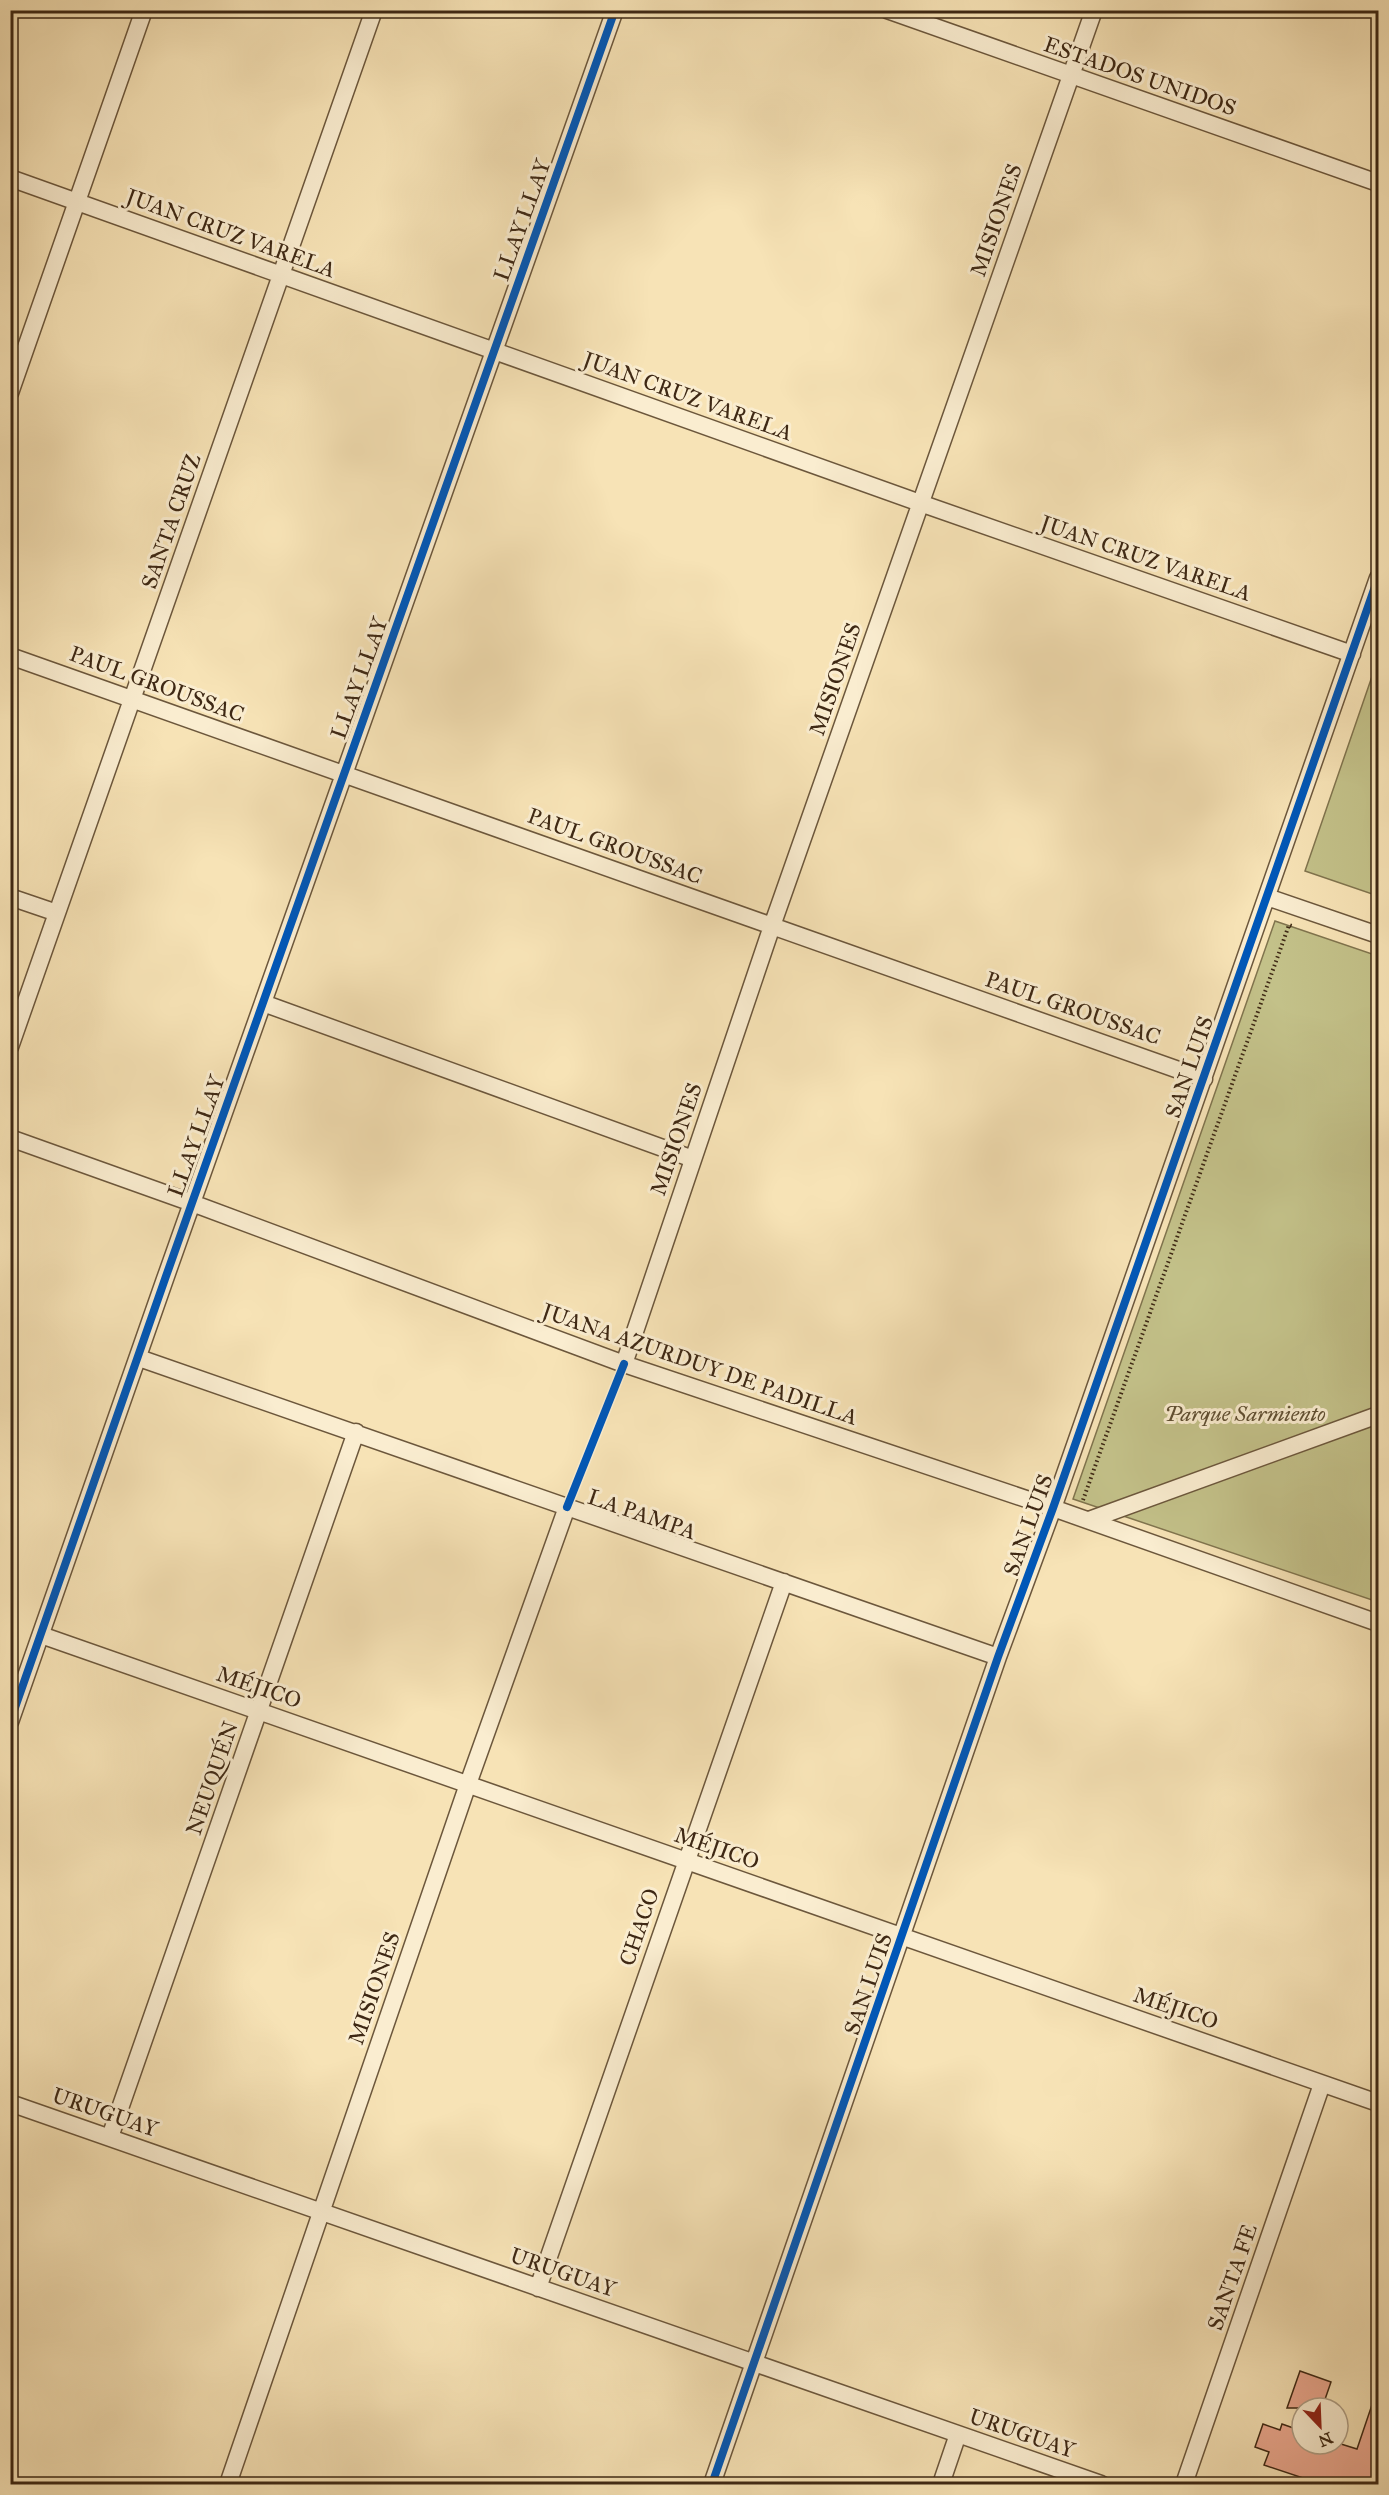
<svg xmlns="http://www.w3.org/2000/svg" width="1389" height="2495" font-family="'IM FELL Great Primer',serif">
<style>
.green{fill:#c3c189;stroke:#80744e;stroke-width:1.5}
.building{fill:#eba88f;stroke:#3e2814;stroke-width:1.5}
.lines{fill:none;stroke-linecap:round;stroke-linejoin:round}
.minor-casing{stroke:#6c573c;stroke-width:19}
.path{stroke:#3e2814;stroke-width:4;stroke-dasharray:1.5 3;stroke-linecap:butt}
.minor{stroke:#faedd0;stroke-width:16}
.cycleway-casing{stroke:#faedd0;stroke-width:11}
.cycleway{stroke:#0057b8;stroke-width:8}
.labels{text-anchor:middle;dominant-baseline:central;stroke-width:6;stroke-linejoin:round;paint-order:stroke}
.street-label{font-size:22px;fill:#3e2814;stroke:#faedd0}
.park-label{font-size:22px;font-style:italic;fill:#5f4e31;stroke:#faedd0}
</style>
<rect width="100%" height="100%" fill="#f7e3b6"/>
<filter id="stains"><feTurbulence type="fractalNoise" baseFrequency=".00333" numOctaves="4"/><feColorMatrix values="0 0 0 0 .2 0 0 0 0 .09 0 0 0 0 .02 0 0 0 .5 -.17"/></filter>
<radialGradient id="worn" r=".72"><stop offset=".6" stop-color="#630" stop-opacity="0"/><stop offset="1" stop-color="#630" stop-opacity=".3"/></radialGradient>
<path class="green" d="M1378 659V896L1305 871Z
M1275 921 1378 956V1602L1073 1499Z"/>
<path class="building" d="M1300 2371 1331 2382 1322 2408H1287Z
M1376 2393H1378V2484H1321L1264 2465 1269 2452 1255 2447 1263 2424 1280 2430 1282 2424 1302 2431V2444H1341L1357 2449Z"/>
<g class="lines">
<defs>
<path id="minor" d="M887 10 1378 183
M10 178 920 503 1352 654
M10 393 144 10
M10 656 1204 1079
M10 897 57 913
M1267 897 1378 935
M263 1003 693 1159
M10 1047 374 10
M10 1138 192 1203 624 1364 1053 1508 1378 1623
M139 1358 998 1657
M624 1364 772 926 1094 10
M1089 1520 1378 1415
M41 1635 1378 2103
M10 1722 165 1279 615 10
M10 2103 1101 2484
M110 2137 356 1432
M538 2288 784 1582
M228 2484 468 1784 567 1507
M712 2484 998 1657 1053 1508 1378 578
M941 2484 958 2434
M1184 2484 1322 2084"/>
</defs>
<use href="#minor" class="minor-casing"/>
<path class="path" d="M1083 1500 1289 925 1292 926"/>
<use href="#minor" class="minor"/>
<defs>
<path id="cycleway" d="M567 1507 624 1364
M10 1722 165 1279 615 10
M712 2484 998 1657 1053 1508 1378 578"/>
</defs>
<use href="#cycleway" class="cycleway-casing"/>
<use href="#cycleway" class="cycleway"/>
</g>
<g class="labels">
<g class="street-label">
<text transform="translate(1140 76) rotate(19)">ESTADOS UNIDOS</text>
<text transform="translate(522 220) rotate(-70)">LLAY LLAY</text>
<text transform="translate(996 220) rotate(-71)">MISIONES</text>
<text transform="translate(231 233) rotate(20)">JUAN CRUZ VARELA</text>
<text transform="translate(688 396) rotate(20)">JUAN CRUZ VARELA</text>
<text transform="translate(171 521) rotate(-71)">SANTA CRUZ</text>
<text transform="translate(1146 558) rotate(19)">JUAN CRUZ VARELA</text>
<text transform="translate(359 678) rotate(-70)">LLAY LLAY</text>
<text transform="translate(835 679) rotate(-71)">MISIONES</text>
<text transform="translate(157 684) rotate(20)">PAUL GROUSSAC</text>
<text transform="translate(615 846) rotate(20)">PAUL GROUSSAC</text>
<text transform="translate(1073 1008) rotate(19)">PAUL GROUSSAC</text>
<text transform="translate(1189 1067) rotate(-71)">SAN LUIS</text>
<text transform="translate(196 1136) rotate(-70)">LLAY LLAY</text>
<text transform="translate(676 1139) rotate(-71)">MISIONES</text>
<text transform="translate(700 1364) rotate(19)">JUANA AZURDUY DE PADILLA</text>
<text transform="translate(642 1514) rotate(19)">LA PAMPA</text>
<text transform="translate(1028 1525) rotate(-70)">SAN LUIS</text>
<text transform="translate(259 1687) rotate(19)">MÉJICO</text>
<text transform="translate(212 1778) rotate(-71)">NEUQUÉN</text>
<text transform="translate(717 1848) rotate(19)">MÉJICO</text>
<text transform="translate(639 1927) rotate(-71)">CHACO</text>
<text transform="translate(868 1984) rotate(-71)">SAN LUIS</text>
<text transform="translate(374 1988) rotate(-71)">MISIONES</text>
<text transform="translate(1176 2008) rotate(19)">MÉJICO</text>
<text transform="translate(105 2112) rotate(19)">URUGUAY</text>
<text transform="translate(563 2272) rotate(19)">URUGUAY</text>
<text transform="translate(1232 2277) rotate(-71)">SANTA FE</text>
<text transform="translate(1022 2433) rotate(19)">URUGUAY</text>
</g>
<g class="park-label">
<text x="1245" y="1413">Parque Sarmiento</text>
</g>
</g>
<rect width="1389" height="2495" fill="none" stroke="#f7e3b6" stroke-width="36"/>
<rect x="12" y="12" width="1365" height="2471" fill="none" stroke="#3e2814" stroke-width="3"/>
<rect x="18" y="18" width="1353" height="2459" fill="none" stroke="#3e2814" stroke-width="1.5"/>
<g transform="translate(1320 2426) rotate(157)"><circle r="28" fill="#faedd0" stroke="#af9e85" stroke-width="1.5"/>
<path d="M0-4.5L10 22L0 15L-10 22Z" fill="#8f2418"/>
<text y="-9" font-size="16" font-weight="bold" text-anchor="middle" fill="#3e2814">N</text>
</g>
<rect width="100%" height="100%" filter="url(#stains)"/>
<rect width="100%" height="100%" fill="url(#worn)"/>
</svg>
